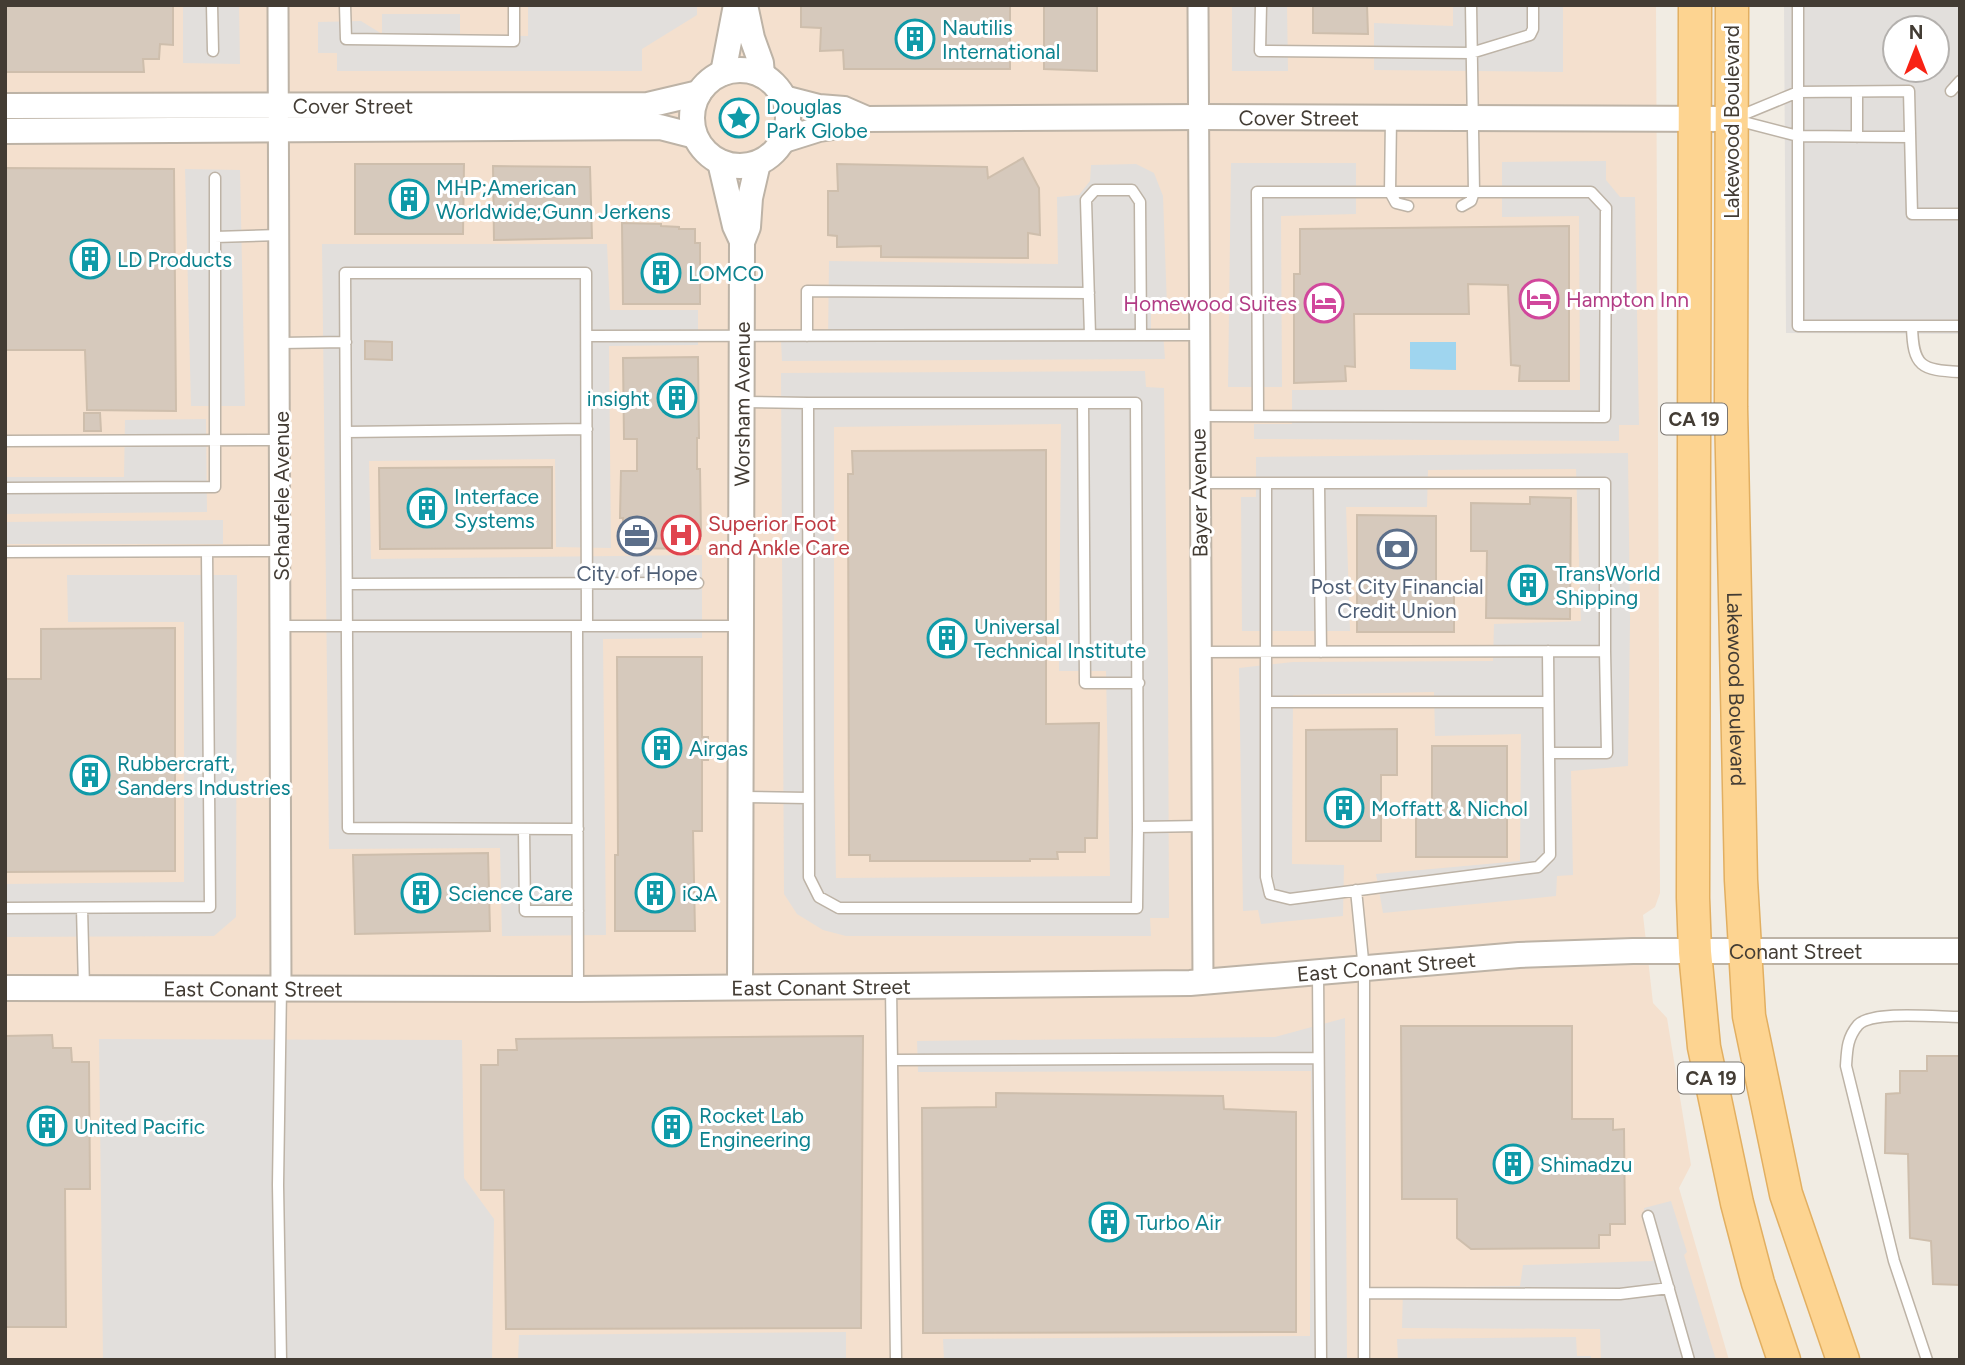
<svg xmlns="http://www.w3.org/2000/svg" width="1965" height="1365" font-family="Figtree,sans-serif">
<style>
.commercial{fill:#f4e0ce}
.parking{fill:#e2dfdc;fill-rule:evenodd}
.water{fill:#9fd5ef}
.building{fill:#d6c9bc;stroke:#cebeac;stroke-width:2}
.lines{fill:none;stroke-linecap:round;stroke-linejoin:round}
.service-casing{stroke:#bdb3a6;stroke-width:13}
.minor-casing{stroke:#bdb3a6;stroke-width:23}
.tertiary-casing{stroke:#bdb3a6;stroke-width:28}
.primary-casing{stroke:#e2af61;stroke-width:35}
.service{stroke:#fff;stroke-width:10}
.minor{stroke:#fff;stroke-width:19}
.tertiary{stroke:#fff;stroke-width:24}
.primary{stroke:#fdd491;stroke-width:32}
.labels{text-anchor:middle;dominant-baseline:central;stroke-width:6;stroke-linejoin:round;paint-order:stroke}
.shield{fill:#fff;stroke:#7b7671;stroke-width:2}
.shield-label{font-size:19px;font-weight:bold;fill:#433c34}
.culture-label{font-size:21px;fill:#0d838f;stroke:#fff;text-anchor:start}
.street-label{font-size:21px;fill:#433c34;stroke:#fff}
.hotel-label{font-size:21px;fill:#b23c85;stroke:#fff;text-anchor:start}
.health-label{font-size:21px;fill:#be3a42;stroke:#fff;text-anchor:start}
.service-label{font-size:21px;fill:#4e5e75;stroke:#fff}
</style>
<rect width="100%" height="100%" fill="#f1ece3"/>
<path class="commercial" d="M5 5H1656L1660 893 1655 907 1643 915 1653 1003 1667 1018 1691 1165 1679 1188 1729 1360H5Z"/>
<path class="parking" d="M183 5H239L240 64 183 63Z
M528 5H697V15L642 49V71H337V53H318V22L361 21 382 34V14H460V35L528 36Z
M1232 5H1287L1288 71H1232Z
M1453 5H1563V72L1374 70V23L1453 26Z
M1784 5H1960V334L1786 333ZM1895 28H1937V70H1895Z
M1606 161V180L1620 197H1635L1639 425H1619V441L1254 439V424H1292V390H1580L1579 216 1502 217V162Z
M1231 163H1356V214L1281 216 1282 387H1228Z
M1136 164 1154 173 1163 196 1167 306 1151 305V331L1163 332 1165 359 782 361 781 341H828L829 261 1058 264 1057 197 1079 195 1090 181 1091 165Z
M185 169 240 170 245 406H191Z
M322 244H607L610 310H698V345L609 346 611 548 556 547 555 459 369 461 371 559 702 555V638L603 639 606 935 502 936 500 848 329 849Z
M1145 371 1146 387 1164 388 1168 671 1169 918H1150L1151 936H846L823 930 797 914 784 894 781 373ZM1061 424 1059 671H1106L1110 876 836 878 834 778V427Z
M206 419 207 512 5 514V477H124L125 420Z
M1628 453 1630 621 1628 766 1571 771 1573 875 1557 876 1556 896 1383 913 1376 874 1520 861 1521 734 1435 736 1434 692 1293 695 1292 864 1344 865 1343 916 1261 924 1258 910 1243 911 1239 668 1293 662 1493 661 1494 624 1581 621 1576 469 1428 470 1427 507H1346L1350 631H1242L1241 497H1256V457Z
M223 520V544H5V522Z
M67 575H237L236 917 214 936 5 937V884L184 882V622H68Z
M1345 1018 1347 1360H944L943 1339 1310 1336 1311 1071 918 1072 917 1041 1275 1037Z
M99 1039 462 1040 464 1178 494 1219 492 1360H103Z
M1671 1201 1687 1252 1684 1255 1716 1360H1601L1600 1329 1402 1328 1403 1288 1520 1286 1523 1265 1653 1261 1644 1208Z
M846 1332V1360H518L519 1335Z
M1576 1337 1577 1356H1591V1360H1398L1397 1339Z"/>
<path class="water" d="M1410 342H1456V370L1410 369Z"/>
<path class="building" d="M5 5H173V45L160 44 159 59H143L144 72H5Z
M801 5H1010V69H844L843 50 820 51 821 28 801 27Z
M1044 5H1097V71L1044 69Z
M1313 5H1367L1368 34 1313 33Z
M1023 158 1039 188 1040 235 1028 233V258L881 257V246L837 247V236L828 235V191H838L837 164 987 167 988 178Z
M355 164H464L463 234H355Z
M493 166 590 167 592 238 494 240Z
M5 168 174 169 176 411 87 410 85 350H5Z
M622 223 661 224V226L679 227V229H695V243H700V304H623Z
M1569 226V381H1519L1520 366 1511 365 1508 285 1468 284 1469 314H1354L1355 367 1345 366 1346 381 1294 383V274H1300V229Z
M365 341 392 342V360L365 359Z
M698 357 699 438H697V469H700L701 536H698V549L624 548 623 518H620L621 471H637V439H624L623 358Z
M84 413H100L101 431H84Z
M1046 450V724L1099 723 1097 838H1085V852H1057L1058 859H1030V861H870V855H849L848 474H853L852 451Z
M552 467V548L380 549 379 468Z
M1530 497 1571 498 1570 619 1486 618 1487 551H1471V503L1530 504Z
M1357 515 1436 516V583H1454V632H1357Z
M175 628V871L5 872V679H41V629Z
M617 657H702V737H708V760H702V831H693L695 931H615V855H618Z
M1397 729V775H1381V841H1306V730Z
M1432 746H1507V857H1416V812H1432Z
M488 853 490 931 355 934 353 855Z
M1401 1026H1572V1119H1613V1130L1624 1129 1625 1224H1610V1235H1599V1248L1471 1249 1457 1238V1199H1402Z
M52 1035 53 1048H71L72 1062H89L90 1189H65L66 1327H5V1036Z
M863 1036 861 1328 506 1329 504 1190H481V1065H498V1050H517L516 1039Z
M1927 1056H1960V1285L1933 1284 1931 1241 1910 1238 1908 1154 1885 1153 1886 1094 1900 1093V1071H1927Z
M996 1093 1223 1096 1224 1109 1296 1112V1332L923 1333 922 1108 996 1107Z"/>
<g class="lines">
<defs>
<path id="service" d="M212 5 213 51
M345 5 346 39 514 41V5
M1261 5 1260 51 1471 53 1530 35 1533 29V5
M1798 5V326H1960
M1951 91 1960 81
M1857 92V137
M1391 118 1390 192 1396 203 1408 206
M1735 118 1798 92 1909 91 1912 214H1960
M1736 120 1798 136 1909 137
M1462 206 1471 201 1474 192 1471 5
M215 237 280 235
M1912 326C1913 367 1921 370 1960 372
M1090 335 1086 200 1095 190H1132L1140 202 1141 335
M587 336 1199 335
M807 336V291L1089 293
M280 343 346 342
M742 402 808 403
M1083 403 1085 683H1139
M1199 416 1605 417 1606 208 1591 192H1257L1258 415
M346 432 587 429
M5 441 281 440
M1199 483H1605V651L1200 652
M1266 483V877L1270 894 1290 899 1538 867 1550 855 1548 651
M1319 484 1321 652
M5 488 215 487V178
M5 552 281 551
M347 584 698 583
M282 626H739
M577 626 578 989
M1267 702H1548
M1549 753H1607L1605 651
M742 797 808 798
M1138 827 1136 403H808L809 877 819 897 839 908H1137L1138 827 1202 826
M524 829 525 911H578
M578 829 348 828 345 273H586L587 626
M1356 890 1364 970V1360
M5 908 210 907 207 552
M82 908 84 988
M1318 973 1321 1360
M891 987 896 1360
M892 1060 1318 1058
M1648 1216 1689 1360
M1364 1293 1620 1294 1669 1288
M281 1360 278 1185 281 988
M1927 1360 1894 1261 1846 1066C1847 1050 1847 1038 1858 1025 1872 1010 1938 1017 1960 1017"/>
<path id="minor" d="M278 5 281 987
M1198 5 1203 982"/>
<g id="tertiary">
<path d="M745 5 752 38 761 63 762 75"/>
<circle cx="740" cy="118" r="48"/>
<path d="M723 73 736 5"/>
<path id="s1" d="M784 98 819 107 844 109 867 119 1200 117 1732 119"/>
<path id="s2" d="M5 106 648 105 699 93"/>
<path d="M5 131 660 127 695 136"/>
<path d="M784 140 819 129 854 124 867 119"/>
<path d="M720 162 735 226 742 241"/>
<path id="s3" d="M740 987 742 242 748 227 750 198 758 163"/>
<path id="s4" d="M5 988 578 989 1190 983 1519 955 1633 951H1960"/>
</g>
<g id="primary">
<path d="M1695 5 1693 898 1695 952 1704 1047 1737 1203 1758 1283 1784 1360"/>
<path id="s5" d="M1732 5 1731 407 1741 880 1749 1016 1786 1194 1843 1360"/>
</g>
</defs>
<use href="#service" class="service-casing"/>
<use href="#minor" class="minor-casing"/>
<use href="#tertiary" class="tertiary-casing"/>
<use href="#primary" class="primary-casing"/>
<use href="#service" class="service"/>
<use href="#minor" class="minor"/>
<use href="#tertiary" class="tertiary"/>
<use href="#primary" class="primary"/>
</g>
<defs>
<symbol id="building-ring" viewBox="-11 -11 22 22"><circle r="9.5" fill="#fff" stroke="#0f9aa8" stroke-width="1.5"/><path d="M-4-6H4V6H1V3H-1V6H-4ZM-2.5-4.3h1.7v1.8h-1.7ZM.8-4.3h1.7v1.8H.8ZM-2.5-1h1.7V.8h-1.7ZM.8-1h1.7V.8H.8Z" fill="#0f9aa8"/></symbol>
<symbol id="sight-ring" viewBox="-11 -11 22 22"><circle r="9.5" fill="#fff" stroke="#0f9aa8" stroke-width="1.5"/><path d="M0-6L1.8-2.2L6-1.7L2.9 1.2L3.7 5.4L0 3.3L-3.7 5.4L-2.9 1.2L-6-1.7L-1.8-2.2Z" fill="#0f9aa8"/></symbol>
<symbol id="hotel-ring" viewBox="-11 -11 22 22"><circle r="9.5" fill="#fff" stroke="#d1479c" stroke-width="1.5"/><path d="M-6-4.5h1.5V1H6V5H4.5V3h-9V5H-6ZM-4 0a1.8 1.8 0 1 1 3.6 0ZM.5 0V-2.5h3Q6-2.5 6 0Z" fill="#d1479c"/></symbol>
<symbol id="hospital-ring" viewBox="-11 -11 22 22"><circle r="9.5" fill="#fff" stroke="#e0444e" stroke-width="1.5"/><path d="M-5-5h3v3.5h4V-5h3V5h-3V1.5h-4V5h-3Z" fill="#e0444e"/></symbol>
<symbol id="office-ring" viewBox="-11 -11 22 22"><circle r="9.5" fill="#fff" stroke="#5c6f8a" stroke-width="1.5"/><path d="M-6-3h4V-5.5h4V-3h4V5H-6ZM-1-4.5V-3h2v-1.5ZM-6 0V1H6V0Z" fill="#5c6f8a"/></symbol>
<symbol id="bank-ring" viewBox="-11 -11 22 22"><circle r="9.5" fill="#fff" stroke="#5c6f8a" stroke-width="1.5"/><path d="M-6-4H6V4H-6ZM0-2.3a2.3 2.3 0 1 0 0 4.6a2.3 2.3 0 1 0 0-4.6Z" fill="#5c6f8a"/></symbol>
</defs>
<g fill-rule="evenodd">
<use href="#building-ring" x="893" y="17" width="44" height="44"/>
<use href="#sight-ring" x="717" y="96" width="44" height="44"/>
<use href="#building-ring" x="387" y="177" width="44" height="44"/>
<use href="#building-ring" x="68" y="237" width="44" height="44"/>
<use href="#building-ring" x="639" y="251" width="44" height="44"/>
<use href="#hotel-ring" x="1517" y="277" width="44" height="44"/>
<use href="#hotel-ring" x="1302" y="281" width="44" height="44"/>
<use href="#building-ring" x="655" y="376" width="44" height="44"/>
<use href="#building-ring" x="405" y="486" width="44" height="44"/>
<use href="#hospital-ring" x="659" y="513" width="44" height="44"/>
<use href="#office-ring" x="615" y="514" width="44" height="44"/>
<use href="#bank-ring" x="1375" y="527" width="44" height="44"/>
<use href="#building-ring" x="1506" y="563" width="44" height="44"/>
<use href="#building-ring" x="925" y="616" width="44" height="44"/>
<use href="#building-ring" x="640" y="726" width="44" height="44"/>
<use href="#building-ring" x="68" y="753" width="44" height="44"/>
<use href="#building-ring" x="1322" y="786" width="44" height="44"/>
<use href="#building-ring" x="399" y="871" width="44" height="44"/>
<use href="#building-ring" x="633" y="871" width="44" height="44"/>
<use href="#building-ring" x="25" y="1104" width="44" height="44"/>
<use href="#building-ring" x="650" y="1105" width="44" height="44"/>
<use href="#building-ring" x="1491" y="1142" width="44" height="44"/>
<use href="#building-ring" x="1087" y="1200" width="44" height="44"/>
</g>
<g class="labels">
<g class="shield">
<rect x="1661" y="403.5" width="66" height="31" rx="5"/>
<rect x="1678" y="1062.5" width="66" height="31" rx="5"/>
</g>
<g class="shield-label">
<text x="1694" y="419">CA 19</text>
<text x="1711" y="1078">CA 19</text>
</g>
<g class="culture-label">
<text x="942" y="27">Nautilis<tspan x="942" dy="24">International</tspan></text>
<text x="766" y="106">Douglas<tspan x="766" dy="24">Park Globe</tspan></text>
<text x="436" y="187">MHP;American<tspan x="436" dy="24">Worldwide;Gunn Jerkens</tspan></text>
<text x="117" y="259">LD Products</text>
<text x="688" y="273">LOMCO</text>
<text x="650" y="398" text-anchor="end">insight</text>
<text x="454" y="496">Interface<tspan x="454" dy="24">Systems</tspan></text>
<text x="1555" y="573">TransWorld<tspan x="1555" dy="24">Shipping</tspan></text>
<text x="974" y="626">Universal<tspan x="974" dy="24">Technical Institute</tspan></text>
<text x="689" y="748">Airgas</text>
<text x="117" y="763">Rubbercraft,<tspan x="117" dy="24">Sanders Industries</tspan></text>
<text x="1371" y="808">Moffatt &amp; Nichol</text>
<text x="448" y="893">Science Care</text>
<text x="682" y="893">iQA</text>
<text x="699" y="1115">Rocket Lab<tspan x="699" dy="24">Engineering</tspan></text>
<text x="74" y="1126">United Pacific</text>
<text x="1540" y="1164">Shimadzu</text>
<text x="1136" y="1222">Turbo Air</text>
</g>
<g class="street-label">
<text stroke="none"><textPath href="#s2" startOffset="348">Cover Street</textPath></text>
<text stroke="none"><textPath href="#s1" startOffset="518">Cover Street</textPath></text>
<text transform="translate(1731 122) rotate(-90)">Lakewood Boulevard</text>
<text stroke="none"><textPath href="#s3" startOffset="583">Worsham Avenue</textPath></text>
<text transform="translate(1199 493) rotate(-91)">Bayer Avenue</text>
<text transform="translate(281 496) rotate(-90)">Schaufele Avenue</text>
<text stroke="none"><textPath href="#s5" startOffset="684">Lakewood Boulevard</textPath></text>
<text stroke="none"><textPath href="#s4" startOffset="1792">Conant Street</textPath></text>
<text stroke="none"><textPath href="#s4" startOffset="1382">East Conant Street</textPath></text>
<text stroke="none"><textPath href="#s4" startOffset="816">East Conant Street</textPath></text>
<text stroke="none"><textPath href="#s4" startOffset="248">East Conant Street</textPath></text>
</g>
<g class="hotel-label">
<text x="1566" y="299">Hampton Inn</text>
<text x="1297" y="303" text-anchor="end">Homewood Suites</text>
</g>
<g class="health-label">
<text x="708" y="523">Superior Foot<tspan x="708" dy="24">and Ankle Care</tspan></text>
</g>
<g class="service-label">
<text x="637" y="573">City of Hope</text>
<text x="1397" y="586">Post City Financial<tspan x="1397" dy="24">Credit Union</tspan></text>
</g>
</g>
<rect width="1965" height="1365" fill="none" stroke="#433c34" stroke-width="14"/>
<g transform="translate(1916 49)"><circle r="33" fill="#ffffff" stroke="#b4b1ae" stroke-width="2"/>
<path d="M0-5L12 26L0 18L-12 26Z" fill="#f82214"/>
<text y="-10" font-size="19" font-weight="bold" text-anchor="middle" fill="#433c34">N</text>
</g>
</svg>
